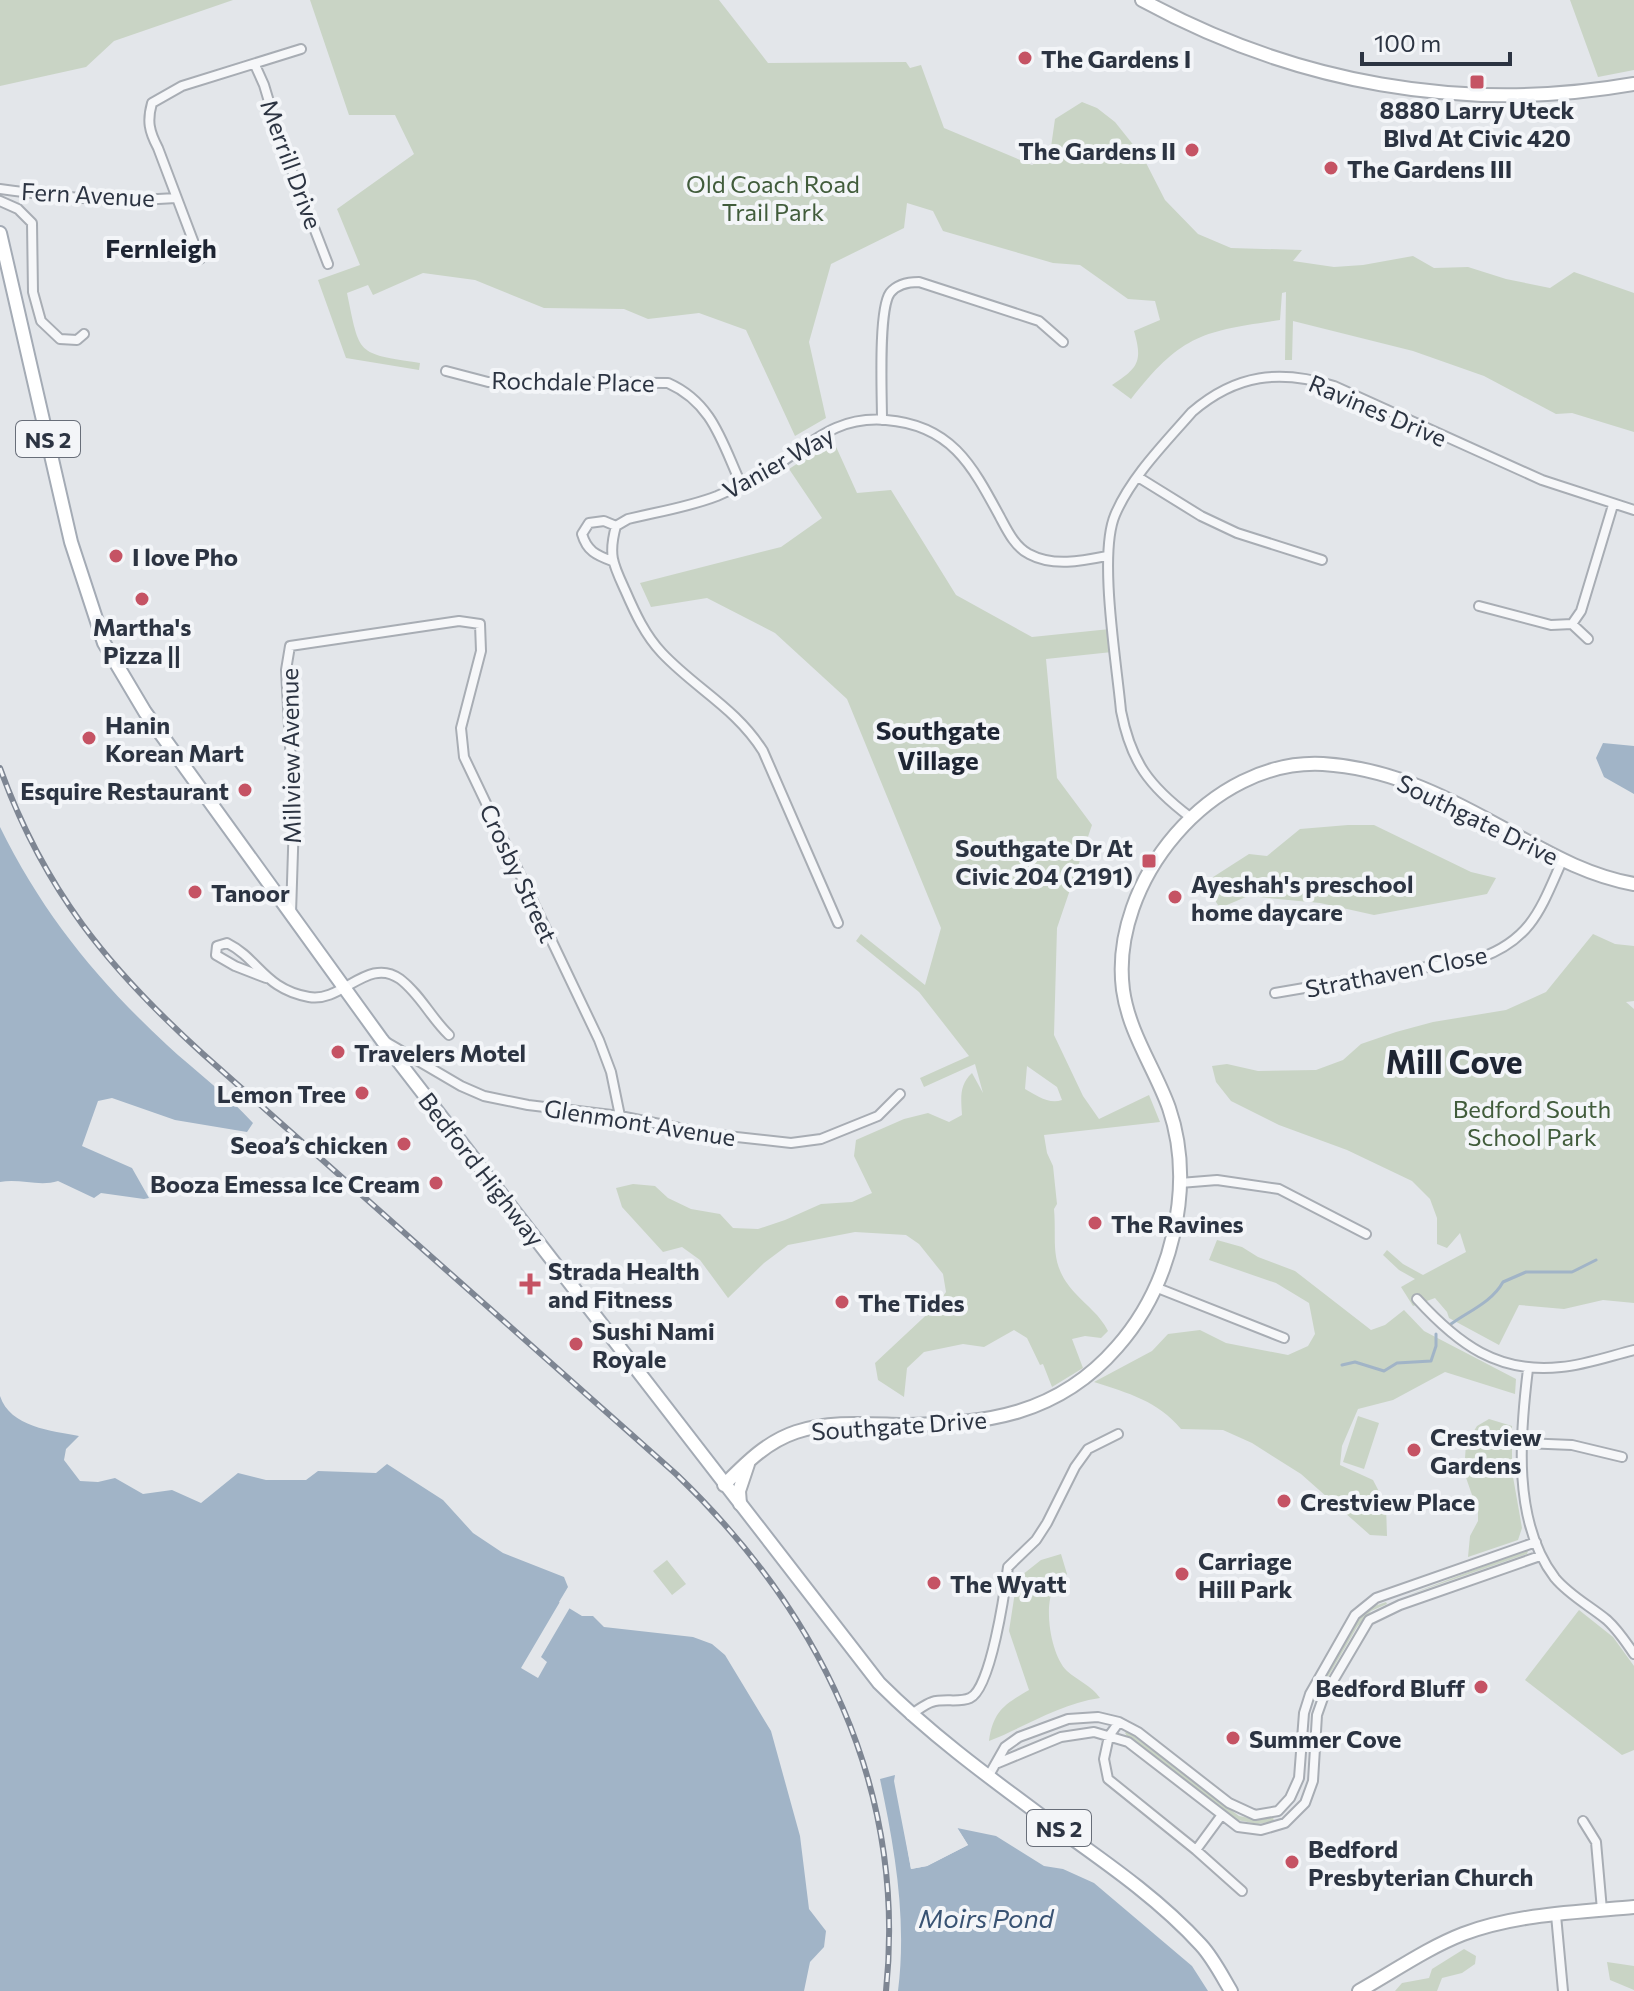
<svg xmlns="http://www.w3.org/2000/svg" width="1634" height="1991" font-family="Commissioner,sans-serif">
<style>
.green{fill:#c9d4c5;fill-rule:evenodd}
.water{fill:#a1b4c7}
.pier{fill:#e3e6ea}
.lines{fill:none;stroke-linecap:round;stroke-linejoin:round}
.stream{stroke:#a1b4c7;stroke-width:3}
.street-casing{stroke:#a8adb4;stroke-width:12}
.secondary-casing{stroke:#a8adb4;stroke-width:16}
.primary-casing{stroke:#a4abb5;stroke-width:16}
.street{stroke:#f6f7f9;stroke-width:8}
.secondary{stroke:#fff;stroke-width:12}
.primary{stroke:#fff;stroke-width:12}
.rail-casing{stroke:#7e8693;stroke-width:6}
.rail{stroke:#f3f5f8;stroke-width:3;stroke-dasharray:9;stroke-linecap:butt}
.poi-dot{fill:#c55364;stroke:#f3f5f8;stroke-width:3}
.labels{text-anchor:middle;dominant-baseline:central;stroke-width:8;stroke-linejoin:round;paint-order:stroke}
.shield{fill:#f3f5f8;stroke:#686e79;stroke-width:2}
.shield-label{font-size:22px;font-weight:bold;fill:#2c3442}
.poi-label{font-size:24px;font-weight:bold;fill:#2c3442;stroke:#f3f5f8;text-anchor:start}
.street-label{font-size:24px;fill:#2c3442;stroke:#f3f5f8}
.park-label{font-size:24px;fill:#415c3b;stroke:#f3f5f8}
.neighbourhood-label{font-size:26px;font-weight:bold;fill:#1e2533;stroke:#f3f5f8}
.water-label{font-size:26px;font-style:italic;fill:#395373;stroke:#f3f5f8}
.district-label{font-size:32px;font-weight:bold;fill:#1e2533;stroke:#f3f5f8}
</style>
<rect width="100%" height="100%" fill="#e3e6ea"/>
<path class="green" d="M0 0H233L114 41 86 67 0 86Z
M310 0H719L768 63 906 62 910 68 921 65 944 128 1032 165 1050 154 1055 119 1082 102 1097 108 1115 122 1143 157 1165 200 1198 234 1231 248 1302 250 1293 261 1334 267 1363 265 1413 256 1434 268 1468 267 1506 279 1550 288 1574 272 1634 293V432L1572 413 1556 414 1484 376 1413 351 1293 321 1292 360H1285L1286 292 1282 293 1280 320C1202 331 1181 335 1131 399L1112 385C1138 368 1143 362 1134 331L1160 320 1155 301 1128 299 1080 265 1053 263 943 231 933 211 907 203 904 228 831 264 809 342 826 418 795 436 746 330 699 313 648 319 624 309 544 308 475 280 423 273 373 295 368 285 347 293C360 356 356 353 420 363L419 370 346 358 318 280 360 265 337 209 414 154 395 115H349Z
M1570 0H1634V70L1598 77Z
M833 440 857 493 891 490 956 595 1032 637 1110 629 1112 652 1046 659 1057 778 1092 825 1057 928 1054 1035 1083 1096 1099 1119 1149 1095 1160 1122 1044 1135 1047 1153 1053 1166 1057 1204 1054 1209C1057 1242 1048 1264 1075 1293 1087 1306 1100 1315 1108 1331L1101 1338 1085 1336 1072 1339 1083 1368 1052 1387 1043 1364 1040 1365 1027 1338 1014 1330 984 1347 963 1344 924 1352 907 1368 904 1397 878 1380 875 1363 937 1305 946 1292 943 1274 919 1244 906 1235 855 1232 788 1245 764 1263 728 1298 700 1260 682 1247 663 1252 622 1207 616 1188 633 1184 655 1186 668 1198 691 1209 720 1214 733 1228 758 1229 785 1220 821 1204 852 1202 872 1193 854 1156 856 1140 904 1119 928 1113 949 1122 962 1115C961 1098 959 1085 972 1073L983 1093 975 1064 924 1087 920 1078 969 1056 919 992 856 941 861 934 925 985 941 928 847 699 775 633 707 598 651 607 640 583 781 547 822 518 789 469ZM1027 1066 1057 1087 1062 1100C1049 1105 1036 1095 1025 1089Z
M1348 825H1374L1471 872 1496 878 1487 894 1374 915 1320 903 1248 896 1220 908 1210 893V879L1249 854 1267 856 1300 829Z
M1593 934 1615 944 1634 946V1001L1626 1002 1634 1009V1303L1603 1300 1564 1309 1519 1305 1499 1345 1449 1318 1447 1312 1435 1298 1413 1306 1401 1287 1415 1279 1399 1270 1383 1255 1387 1250 1403 1264 1423 1275 1466 1252 1460 1233 1447 1248 1437 1244V1218L1430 1199 1412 1181 1347 1150 1279 1125 1231 1101 1216 1082 1212 1066 1227 1064 1258 1071 1316 1070 1343 1060 1361 1044 1396 1032 1433 1022 1506 1010 1546 992Z
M1217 1240 1242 1247 1258 1257 1295 1271 1371 1330 1385 1325 1404 1310 1424 1331 1516 1379 1515 1394 1445 1372 1393 1400 1358 1409 1342 1446 1340 1465 1373 1480 1386 1505 1387 1536 1370 1535 1301 1474 1252 1443 1223 1430 1181 1429C1158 1401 1128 1393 1094 1382L1152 1351 1168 1334 1200 1330 1226 1343 1288 1355 1308 1346 1315 1334 1309 1303 1276 1283 1209 1260Z
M1358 1416 1379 1423 1364 1469 1343 1462Z
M1489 1419 1512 1426V1471L1522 1528 1518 1540 1468 1557 1470 1536 1478 1521V1512L1464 1472 1466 1444 1477 1426Z
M1526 1550 1528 1551 1527 1554 1408 1595Z
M1061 1554 1067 1574C1063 1578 1057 1583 1054 1588 1043 1606 1051 1656 1067 1671 1078 1681 1091 1685 1100 1698 1059 1704 1027 1726 989 1741 993 1711 1005 1704 1029 1690L1009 1631 1017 1579 1041 1560Z
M667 1560 686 1584 672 1595 653 1571Z
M1386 1602 1387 1604 1371 1611 1357 1627 1313 1703 1314 1694 1359 1616 1369 1608Z
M1579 1610 1613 1637 1634 1666V1750L1622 1755 1525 1680Z
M1127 1731 1239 1816 1259 1820 1273 1817 1274 1821 1258 1824 1237 1820 1127 1736 1125 1733Z
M1464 1949 1476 1956 1475 1964 1462 1973 1442 1978 1437 1991H1395L1402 1983 1429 1978 1432 1969Z
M1607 1962 1634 1966V1990L1610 1980Z"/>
<path class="water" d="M1603 743 1634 746V794L1604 777 1596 758Z
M0 827C43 914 96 979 167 1045 195 1071 227 1094 253 1123L247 1132 175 1120 112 1098 98 1101 82 1146 132 1168 149 1198 144 1199 101 1193 94 1198 58 1181C39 1187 19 1178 0 1182Z
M0 1396C10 1427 52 1431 79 1436L66 1449 64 1460 80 1481 98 1482 115 1478 143 1494 172 1490 201 1503 238 1473 266 1480H306L318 1471 376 1473 387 1464 443 1500 473 1533 503 1553 564 1577 568 1587 559 1602 582 1616H593L604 1627 693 1637 712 1644 725 1655 771 1731 800 1836 809 1909 826 1931 824 1947 810 1962 804 1991H0Z
M895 1775 911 1869 927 1866 968 1845 957 1828 996 1836 1044 1866 1063 1869 1094 1883 1192 1966 1208 1991H898C907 1919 895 1850 880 1779Z"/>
<path class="pier" d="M571 1583 572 1589 565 1600 572 1604 541 1657 547 1662 538 1678 521 1668Z
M899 1773 914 1865 926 1862 955 1846 963 1844 953 1829 955 1824 968 1845 927 1866 911 1869 894 1781 895 1775Z"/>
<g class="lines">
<path class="stream" d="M1451 1324C1469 1311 1492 1302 1503 1282L1526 1272H1572L1596 1260
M1342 1365 1355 1362 1384 1371 1397 1363 1431 1361 1436 1346V1334"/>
<defs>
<path id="street" d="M255 65 264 85 282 145 328 264
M0 189C59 197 116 203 176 198
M0 201 18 209 32 223 33 292 41 321 60 339 77 340 84 334
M200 259 158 148C149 131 147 121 152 103L182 86 301 49
M446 371 488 382 668 383C713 403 722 443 741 484
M882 420C882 395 878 310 890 293 897 284 907 282 919 282L1039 321 1063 342
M1138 477 1201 516 1237 533 1322 560
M612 561C596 555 587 551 582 534L589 523 604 521 616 526
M1479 606 1551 625 1572 624 1581 611 1613 505
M1572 624 1588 639
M1190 817C1149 786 1131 762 1121 711 1117 665 1098 555 1115 515 1131 477 1165 443 1192 412 1236 374 1280 369 1334 386L1542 480 1634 510
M291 913 294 820 286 670 290 646 459 621 480 624 481 651 461 728 464 757 599 1040 611 1072 620 1116
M838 923 763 751C736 708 696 689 662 653 645 635 635 613 625 590 613 564 608 555 616 526L628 519C657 512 689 507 717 496 736 488 758 477 776 466 813 442 837 416 886 420 951 425 972 465 1000 517 1007 530 1015 547 1029 554 1053 567 1082 561 1107 556
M266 978 235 966 216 955 217 946 227 943C259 959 264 989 309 997 342 1003 368 956 400 979 420 994 431 1018 449 1035
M1275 993 1480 958C1532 939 1541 908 1562 861
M386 1042 461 1086 484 1096 528 1105 620 1116 709 1134 791 1143 821 1139 878 1116 900 1094
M1180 1183 1217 1180 1279 1189 1366 1234
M1155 1287 1284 1338
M1417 1299C1458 1344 1498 1374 1561 1367 1585 1365 1610 1356 1634 1350
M1528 1369C1520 1434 1512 1522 1555 1578 1569 1595 1590 1606 1607 1620 1618 1630 1626 1642 1634 1654
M1522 1443 1572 1445 1622 1457
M910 1715C917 1711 925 1704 932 1702 944 1698 959 1703 970 1698 991 1689 1005 1590 1008 1567L1036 1540 1047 1523 1075 1467 1088 1449 1118 1434
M1119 1722 1109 1736 1104 1759 1108 1779 1196 1850 1242 1891
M998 1763 1061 1737 1094 1732 1128 1742 1238 1827 1261 1830 1285 1823 1305 1803 1313 1781 1317 1715 1323 1698 1369 1620 1400 1605 1540 1556
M988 1777 1005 1747 1019 1737 1068 1719 1098 1717 1119 1722 1138 1732 1229 1803 1255 1815 1278 1811 1290 1798 1299 1778 1304 1713 1310 1694 1355 1615 1376 1598 1536 1542
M1583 1821 1596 1842 1602 1910
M1196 1850 1221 1816
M1556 1915 1563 1991"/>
<path id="secondary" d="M1142 0C1294 83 1463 114 1634 84
M724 1485C745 1464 766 1442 796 1432 829 1421 865 1424 900 1425 985 1425 1058 1415 1117 1347 1171 1286 1196 1187 1169 1108 1155 1069 1129 1033 1123 990 1109 882 1211 758 1323 764 1387 768 1441 794 1497 825 1542 849 1583 875 1634 884
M740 1504 739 1491 748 1464
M1359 1991C1393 1972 1427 1948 1463 1934 1516 1914 1578 1912 1634 1907"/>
<path id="primary" d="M0 233 71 542 104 643 145 712 382 1040 879 1683C934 1738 997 1783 1059 1829 1108 1864 1160 1900 1201 1945 1213 1958 1222 1976 1231 1991"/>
</defs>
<use href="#street" class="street-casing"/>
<use href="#secondary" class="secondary-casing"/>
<use href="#primary" class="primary-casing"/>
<use href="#street" class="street"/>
<use href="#secondary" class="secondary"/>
<use href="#primary" class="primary"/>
<defs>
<path id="rail" d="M0 768C44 890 108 968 203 1054L676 1474C820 1612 907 1788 886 1991"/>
</defs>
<use href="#rail" class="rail-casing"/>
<use href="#rail" class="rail"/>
</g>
<g class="poi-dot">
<circle cx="1025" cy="58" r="8"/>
<rect x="1469" y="74" width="16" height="16" rx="4"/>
<circle cx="1192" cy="150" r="8"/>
<circle cx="1331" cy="168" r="8"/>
<circle cx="116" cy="556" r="8"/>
<circle cx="142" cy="599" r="8"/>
<circle cx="89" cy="738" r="8"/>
<circle cx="245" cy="790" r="8"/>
<rect x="1141" y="853" width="16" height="16" rx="4"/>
<circle cx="195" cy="892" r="8"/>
<circle cx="1175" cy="897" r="8"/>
<circle cx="338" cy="1052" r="8"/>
<circle cx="362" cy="1093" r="8"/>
<circle cx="404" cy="1144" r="8"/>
<circle cx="436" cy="1183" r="8"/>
<circle cx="1095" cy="1223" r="8"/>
<path d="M526 1272h8v8h8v8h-8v8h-8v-8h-8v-8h8z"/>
<circle cx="842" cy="1302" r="8"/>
<circle cx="576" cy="1344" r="8"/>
<circle cx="1414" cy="1450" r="8"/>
<circle cx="1284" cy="1501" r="8"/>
<circle cx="1182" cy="1574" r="8"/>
<circle cx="934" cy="1583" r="8"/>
<circle cx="1481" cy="1687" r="8"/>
<circle cx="1233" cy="1738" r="8"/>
<circle cx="1292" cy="1862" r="8"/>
</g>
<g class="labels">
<g class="shield">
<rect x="16" y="421" width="64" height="36" rx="6"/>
<rect x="1027" y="1810" width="64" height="36" rx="6"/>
</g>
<g class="shield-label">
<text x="48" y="439">NS 2</text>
<text x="1059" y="1828">NS 2</text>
</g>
<g class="poi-label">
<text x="1041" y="58">The Gardens I</text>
<text x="1477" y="109" text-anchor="middle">8880 Larry Uteck<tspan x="1477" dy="28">Blvd At Civic 420</tspan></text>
<text x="1176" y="150" text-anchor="end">The Gardens II</text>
<text x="1347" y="168">The Gardens III</text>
<text x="132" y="556">I love Pho</text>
<text x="142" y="626" text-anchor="middle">Martha's<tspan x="142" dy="28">Pizza ||</tspan></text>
<text x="105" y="724">Hanin<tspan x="105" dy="28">Korean Mart</tspan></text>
<text x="229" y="790" text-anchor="end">Esquire Restaurant</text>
<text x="1133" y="847" text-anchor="end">Southgate Dr At<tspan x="1133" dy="28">Civic 204 (2191)</tspan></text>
<text x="1191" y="883">Ayeshah's preschool<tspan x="1191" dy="28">home daycare</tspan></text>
<text x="211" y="892">Tanoor</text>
<text x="354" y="1052">Travelers Motel</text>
<text x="346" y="1093" text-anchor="end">Lemon Tree</text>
<text x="388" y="1144" text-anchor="end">Seoa’s chicken</text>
<text x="420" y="1183" text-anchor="end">Booza Emessa Ice Cream</text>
<text x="1111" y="1223">The Ravines</text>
<text x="548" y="1270">Strada Health<tspan x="548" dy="28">and Fitness</tspan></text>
<text x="858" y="1302">The Tides</text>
<text x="592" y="1330">Sushi Nami<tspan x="592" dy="28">Royale</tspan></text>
<text x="1430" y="1436">Crestview<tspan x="1430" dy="28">Gardens</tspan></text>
<text x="1300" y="1501">Crestview Place</text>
<text x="1198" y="1560">Carriage<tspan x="1198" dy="28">Hill Park</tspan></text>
<text x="950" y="1583">The Wyatt</text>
<text x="1465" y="1687" text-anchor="end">Bedford Bluff</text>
<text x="1249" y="1738">Summer Cove</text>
<text x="1308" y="1848">Bedford<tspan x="1308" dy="28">Presbyterian Church</tspan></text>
</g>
<g class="street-label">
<text transform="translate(292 164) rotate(70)">Merrill Drive</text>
<text transform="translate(88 194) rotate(3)">Fern Avenue</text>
<text transform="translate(573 381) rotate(1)">Rochdale Place</text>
<text transform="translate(1378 410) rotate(23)">Ravines Drive</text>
<text transform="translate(778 462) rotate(-29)">Vanier Way</text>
<text transform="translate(290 756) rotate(-91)">Millview Avenue</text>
<text transform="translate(1478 819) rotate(26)">Southgate Drive</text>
<text transform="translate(519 873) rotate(65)">Crosby Street</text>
<text transform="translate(1396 971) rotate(-11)">Strathaven Close</text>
<text transform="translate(640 1122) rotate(9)">Glenmont Avenue</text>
<text transform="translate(482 1169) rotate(52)">Bedford Highway</text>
<text transform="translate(899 1425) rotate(-4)">Southgate Drive</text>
</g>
<g class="park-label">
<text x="773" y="183">Old Coach Road<tspan x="773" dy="28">Trail Park</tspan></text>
<text x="1532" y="1108">Bedford South<tspan x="1532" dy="28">School Park</tspan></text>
</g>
<g class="neighbourhood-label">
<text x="161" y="247">Fernleigh</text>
<text x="938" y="729">Southgate<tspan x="938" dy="30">Village</tspan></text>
</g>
<g class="water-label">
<text x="986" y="1917">Moirs Pond</text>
</g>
<g class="district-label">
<text x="1454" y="1061">Mill Cove</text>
</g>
</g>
<path d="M1362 52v12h148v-12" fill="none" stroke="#2c3442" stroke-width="4"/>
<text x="1374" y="52" font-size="24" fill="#2c3442" stroke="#f3f5f8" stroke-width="6" paint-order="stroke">100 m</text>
</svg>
